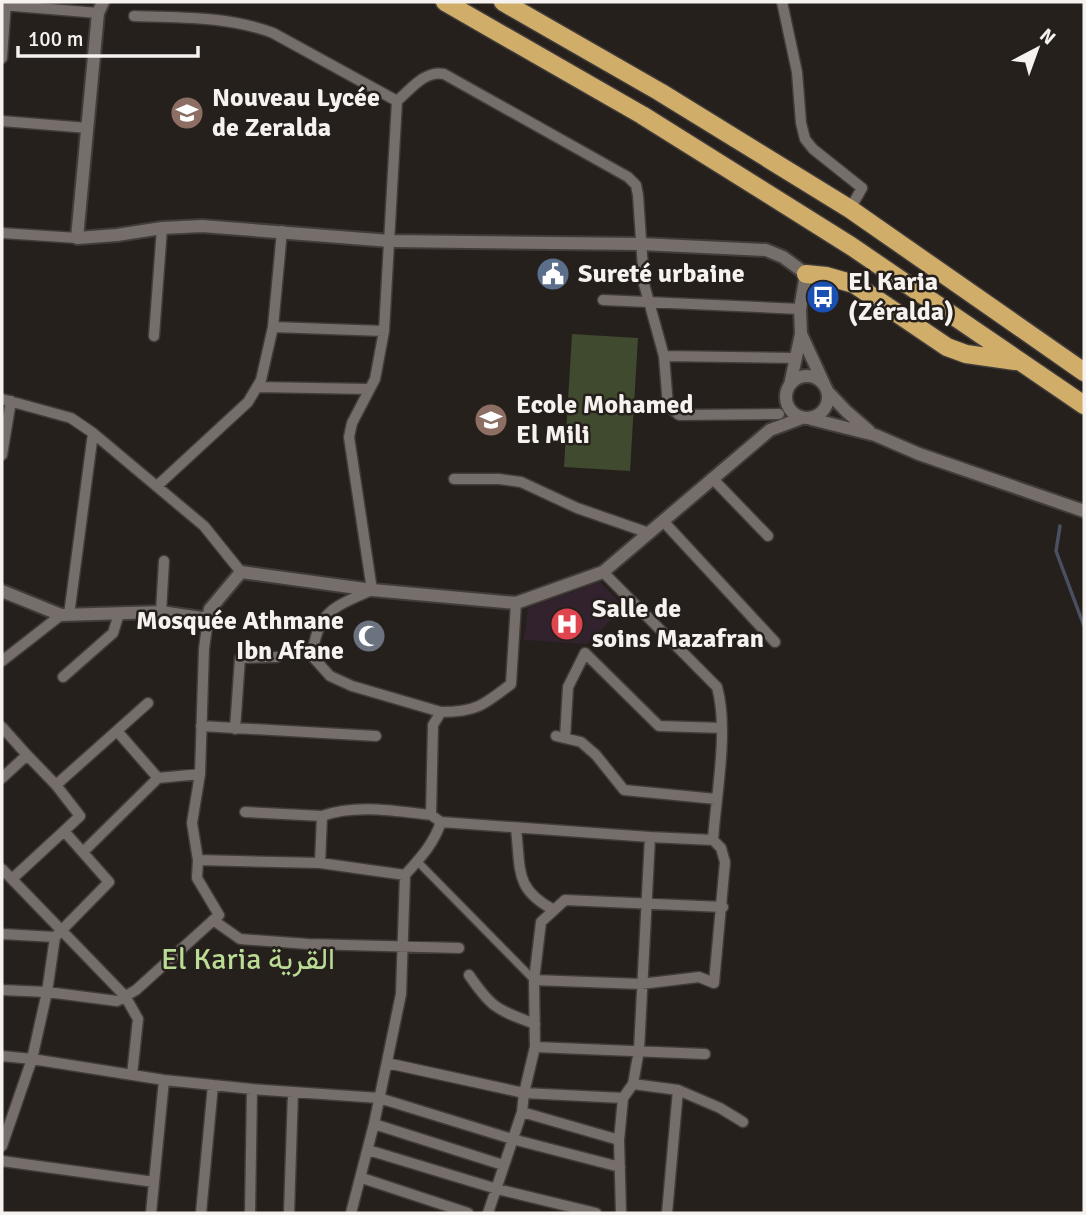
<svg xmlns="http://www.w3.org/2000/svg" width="1086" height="1215" font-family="Signika,Vazirmatn,sans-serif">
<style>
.medical{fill:#32222d}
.green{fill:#3f4a2f}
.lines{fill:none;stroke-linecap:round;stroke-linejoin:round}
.stream{stroke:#4a5060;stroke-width:3.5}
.pedestrian-casing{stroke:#413c3a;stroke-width:10}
.minor-casing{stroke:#413c3a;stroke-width:13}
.tertiary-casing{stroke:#413c3a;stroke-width:16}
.motorway-casing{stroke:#413c3a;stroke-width:21}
.pedestrian{stroke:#756e6a;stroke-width:7}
.minor{stroke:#756e6a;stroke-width:10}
.tertiary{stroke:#756e6a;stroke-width:12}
.motorway{stroke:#d0ae6a;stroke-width:18}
.labels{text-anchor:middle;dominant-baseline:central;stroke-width:5;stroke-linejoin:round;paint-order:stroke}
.poi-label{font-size:26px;font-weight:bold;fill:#f6f2ef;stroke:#25201c;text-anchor:start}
.quarter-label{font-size:30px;fill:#bbdc95;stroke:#25201c}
</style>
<rect width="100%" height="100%" fill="#25201c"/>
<path class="medical" d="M600 582 624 607 587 644 524 640 528 608Z"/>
<path class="green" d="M572 334 638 338 630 471 564 467Z"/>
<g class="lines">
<path class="stream" d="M1060 526 1056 551 1084 626"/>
<defs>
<path id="pedestrian" d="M417 861 534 980"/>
<path id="minor" d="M782 2 797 72 801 123 805 139 813 149 862 188 850 209
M2 5 98 13
M134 16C182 18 228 16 273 33L397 101C411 89 425 70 444 74L628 177 636 185 638 195 644 284 664 356 668 406 679 415 779 414
M2 58 6 2
M2 121 88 128
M2 233 77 238
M603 300 800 309
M273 327 384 331 375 379 352 423 349 437 372 590C334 607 318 610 312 656L330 676 352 686 441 712
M384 331 397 101
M154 336 162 228
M664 356 795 358
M257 387 369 389
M2 399 71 418 93 433 204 526 241 572
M2 455 11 401
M712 478 768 536
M454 479H499L521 482 577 508 649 533
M157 486 248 402 261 380 273 327 282 231
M663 521 775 642
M603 572 717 687C729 730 716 795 713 840L650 837
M161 612 164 561
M69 615 93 433
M2 661 61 615
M63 677 113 633 119 614
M201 726 376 736
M2 727 27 755 2 778
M235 729 240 658 277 657
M117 731 158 778 200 774
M556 736 581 742 596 755 624 790 716 799
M565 738 568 687 585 653 659 726 722 728
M27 755 56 785 80 816 64 831
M56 785 148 703
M245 812 322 816 320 863
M322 816C356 804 395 811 431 815
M441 822 650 837 639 1050 633 1084 623 1098 619 1140 621 1213
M516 829C521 870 514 889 554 910
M83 852 158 778
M198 860 320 863 405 875
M2 869 125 996 138 1019 132 1075
M12 879 64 831 109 882 55 937 47 992 32 1059 164 1080 252 1089 379 1098 512 1139 620 1167
M213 920 240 939 308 944 459 948
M2 934 55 937
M469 975C492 1009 498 1010 535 1024
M534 980 641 984 699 977 714 983 725 862 721 848 713 840
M2 990 47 992 117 1001 136 990 219 915 197 878 198 860 192 823 200 774 204 649 208 619
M535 1047 705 1054
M2 1056 32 1059 2 1146
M387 1063 524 1093 623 1098
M633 1084 678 1090 667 1213
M678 1090 720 1108 743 1122
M522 1112 619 1140
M374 1124 503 1165
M368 1150 497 1189 596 1213
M2 1161 154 1182
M362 1178 468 1213
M151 1213 164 1080
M201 1213 213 1085
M250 1213 252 1089
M289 1213 293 1092
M351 1213 374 1124 401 994 405 875C421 857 433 845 441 822L431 815 433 725 441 712C476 712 484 705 511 684L516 603
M488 1213 522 1112 524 1093 535 1047 534 980 541 922 565 900 723 907"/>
<path id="tertiary" d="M103 2 98 13 77 238 117 235 162 228 202 226 390 241 641 244 766 250 783 257 806 274 800 309 801 334 790 385
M801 334 824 384
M786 397a21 21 0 1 1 42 0a21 21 0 1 1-42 0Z
M829 393 846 411 869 431
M811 419 875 435 919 454 1084 511
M2 591 61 615 161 612 208 619 210 609 241 572 372 590 516 603 603 572 770 430 802 418"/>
<path id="motorway" d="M445 2 642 115 851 246 1084 405
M503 2 660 92 850 209 1084 372
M806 274 826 276 854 284 947 347 966 354 1015 361"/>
</defs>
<use href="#pedestrian" class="pedestrian-casing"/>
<use href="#minor" class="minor-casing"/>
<use href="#tertiary" class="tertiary-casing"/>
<use href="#motorway" class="motorway-casing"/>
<use href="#pedestrian" class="pedestrian"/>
<use href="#minor" class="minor"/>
<use href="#tertiary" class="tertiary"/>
<use href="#motorway" class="motorway"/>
</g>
<defs>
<symbol id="school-disc" viewBox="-11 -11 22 22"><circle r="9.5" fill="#8d6e63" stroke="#25201c"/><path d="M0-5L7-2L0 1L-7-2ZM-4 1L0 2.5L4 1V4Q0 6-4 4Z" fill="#fff"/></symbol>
<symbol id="civic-disc" viewBox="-11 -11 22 22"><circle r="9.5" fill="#5c6f8a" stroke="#25201c"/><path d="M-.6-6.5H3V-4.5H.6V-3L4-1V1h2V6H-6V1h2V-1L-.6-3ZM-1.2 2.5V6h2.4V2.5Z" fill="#fff"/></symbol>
<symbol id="bus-disc" viewBox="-11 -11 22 22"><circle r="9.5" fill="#1a4fb4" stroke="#25201c"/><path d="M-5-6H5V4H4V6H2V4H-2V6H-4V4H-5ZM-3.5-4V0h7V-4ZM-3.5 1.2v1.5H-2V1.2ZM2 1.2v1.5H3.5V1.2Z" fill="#fff"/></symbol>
<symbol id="hospital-disc" viewBox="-11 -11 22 22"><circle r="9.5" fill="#e0444e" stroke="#25201c"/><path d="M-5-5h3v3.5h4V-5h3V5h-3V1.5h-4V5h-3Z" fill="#fff"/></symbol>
<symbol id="mosque-disc" viewBox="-11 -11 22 22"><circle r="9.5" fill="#6b7280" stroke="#25201c"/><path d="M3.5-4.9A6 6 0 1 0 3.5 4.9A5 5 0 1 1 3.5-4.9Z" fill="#fff"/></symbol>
</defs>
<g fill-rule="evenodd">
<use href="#school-disc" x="168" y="94" width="38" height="38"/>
<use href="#civic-disc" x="534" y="255" width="38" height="38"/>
<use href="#bus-disc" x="804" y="278" width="38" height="38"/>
<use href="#school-disc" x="472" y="401" width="38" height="38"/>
<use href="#hospital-disc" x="548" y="605" width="38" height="38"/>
<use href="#mosque-disc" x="350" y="617" width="38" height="38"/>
</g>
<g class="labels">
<g class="poi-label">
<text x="212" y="98">Nouveau Lycée<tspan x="212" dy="30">de Zeralda</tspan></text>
<text x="578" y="274">Sureté urbaine</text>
<text x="848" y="282">El Karia<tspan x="848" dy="30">(Zéralda)</tspan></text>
<text x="516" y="405">Ecole Mohamed<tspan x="516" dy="30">El Mili</tspan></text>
<text x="592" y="609">Salle de<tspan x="592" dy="30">soins Mazafran</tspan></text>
<text x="344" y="621" text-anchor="end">Mosquée Athmane<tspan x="344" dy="30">Ibn Afane</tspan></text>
</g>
<g class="quarter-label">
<text x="248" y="959">El Karia القرية</text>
</g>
</g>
<rect width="1086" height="1215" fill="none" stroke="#f6f2ef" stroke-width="7"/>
<g transform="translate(1037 49) rotate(41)" stroke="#25201c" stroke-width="5" paint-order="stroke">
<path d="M0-5L12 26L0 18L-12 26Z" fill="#f6f2ef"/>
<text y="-10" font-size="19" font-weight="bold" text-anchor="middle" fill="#f6f2ef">N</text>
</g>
<path d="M18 46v10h180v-10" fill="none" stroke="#f6f2ef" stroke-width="3.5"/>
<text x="28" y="46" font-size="21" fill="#f6f2ef" stroke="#25201c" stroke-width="5" paint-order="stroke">100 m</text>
</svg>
